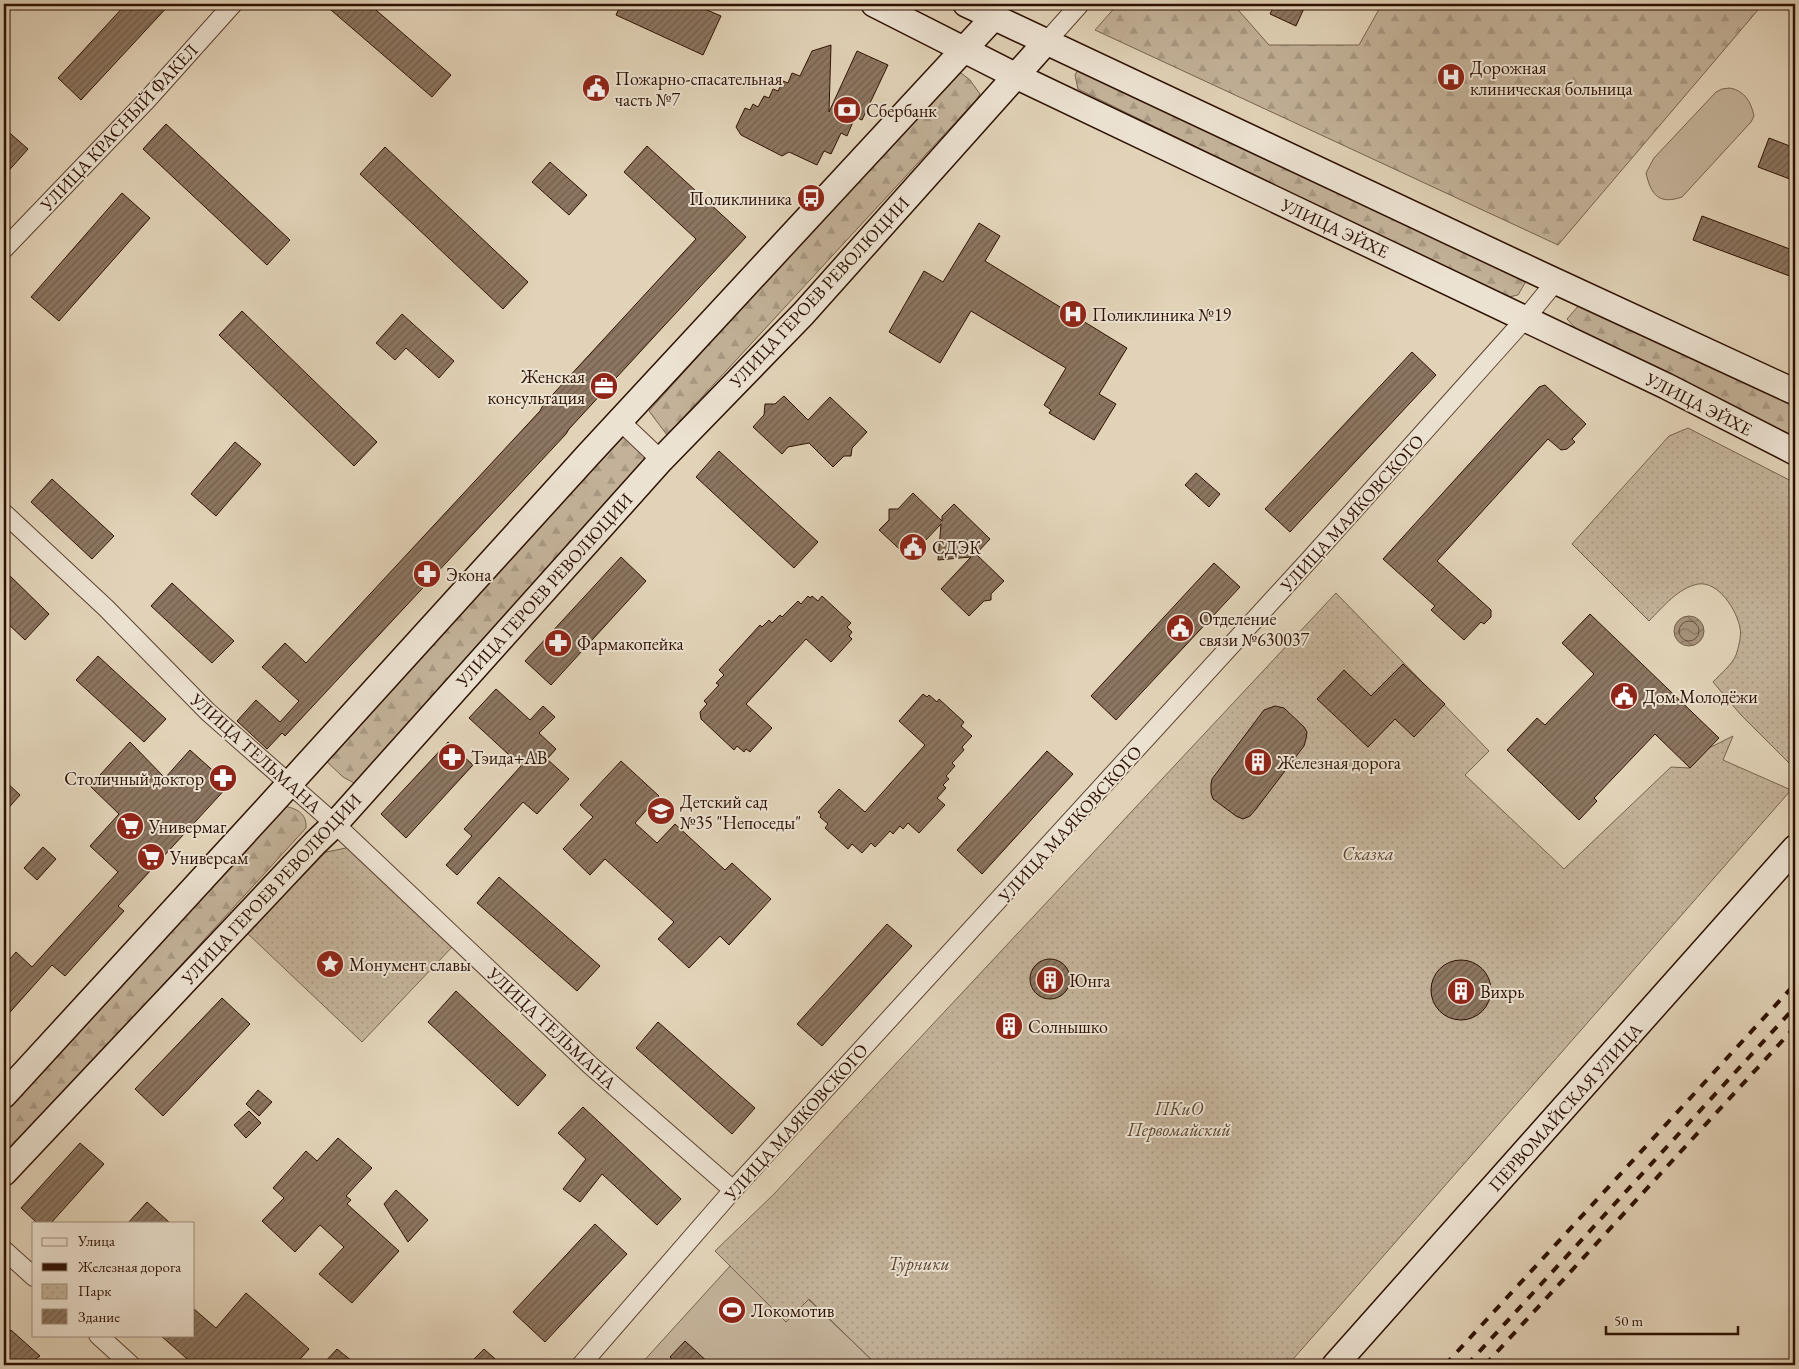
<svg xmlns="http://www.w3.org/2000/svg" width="1799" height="1369" font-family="'EB Garamond',serif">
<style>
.grass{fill:#c3b299;stroke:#78624e}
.forest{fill:url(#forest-firs);stroke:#78624e}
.park{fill:url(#park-dots);stroke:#78624e}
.water{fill:url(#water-waves);stroke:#755e4a}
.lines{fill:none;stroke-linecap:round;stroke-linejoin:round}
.shore{stroke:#6a513e;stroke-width:1}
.building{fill:url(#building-hatch);stroke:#2e1102}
.street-casing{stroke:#5b4230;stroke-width:20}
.secondary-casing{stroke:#2e1102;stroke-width:28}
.street{stroke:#ece2d1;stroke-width:18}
.secondary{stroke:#ece2d1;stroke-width:25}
.rail{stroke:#2e1102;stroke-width:4;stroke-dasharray:9 9;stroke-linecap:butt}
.labels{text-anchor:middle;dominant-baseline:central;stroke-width:4;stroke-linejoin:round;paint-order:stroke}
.poi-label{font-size:18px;fill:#2e1102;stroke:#ece2d1;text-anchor:start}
.street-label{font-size:18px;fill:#2e1102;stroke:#ece2d1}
.park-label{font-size:18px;font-style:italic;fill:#5b412f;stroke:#ece2d1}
</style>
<defs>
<pattern id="forest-firs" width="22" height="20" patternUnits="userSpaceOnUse" patternTransform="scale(1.25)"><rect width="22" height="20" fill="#c3b299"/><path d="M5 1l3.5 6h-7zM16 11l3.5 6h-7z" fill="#a89882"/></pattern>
<pattern id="park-dots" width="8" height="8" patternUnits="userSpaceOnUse" patternTransform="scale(1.25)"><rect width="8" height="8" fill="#c3b299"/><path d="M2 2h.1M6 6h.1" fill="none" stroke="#a89882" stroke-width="1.8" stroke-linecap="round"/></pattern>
<pattern id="water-waves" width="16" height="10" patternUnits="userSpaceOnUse" patternTransform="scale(1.25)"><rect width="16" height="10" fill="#a5917a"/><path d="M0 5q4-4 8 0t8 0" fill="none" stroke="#877562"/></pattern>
<pattern id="building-hatch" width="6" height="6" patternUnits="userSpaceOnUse" patternTransform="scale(1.25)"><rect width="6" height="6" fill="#8c7661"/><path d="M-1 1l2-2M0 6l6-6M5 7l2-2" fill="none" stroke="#735f4e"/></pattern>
</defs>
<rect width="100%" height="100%" fill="#e2d3b8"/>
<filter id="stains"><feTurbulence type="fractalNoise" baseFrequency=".004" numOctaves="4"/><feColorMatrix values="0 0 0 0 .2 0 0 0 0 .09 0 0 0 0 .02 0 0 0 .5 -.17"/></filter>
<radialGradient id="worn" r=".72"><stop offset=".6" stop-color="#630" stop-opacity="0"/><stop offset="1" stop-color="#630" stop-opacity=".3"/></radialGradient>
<path class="grass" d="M1730 88C1745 91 1751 102 1754 116L1751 122 1682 197C1659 205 1651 195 1646 173L1654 158 1716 92 1722 89Z
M730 1266 786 1321 808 1299 877 1365H640Z"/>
<path class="forest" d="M1118 4H1233L1269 45H1359L1382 4H1763L1558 245 1095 30Z
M1080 66 1524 272 1525 283 1518 295 1504 298 1078 89 1075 75Z
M961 73 970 80 980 94 976 100 667 435 649 411 950 76Z
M1580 304 1591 305 1795 405V437L1580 333 1567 319Z
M619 436C634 441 642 446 645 462L354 783 343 777 323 758Z
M283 806C296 808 307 813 306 828L4 1159V1103Z"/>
<path class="park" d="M1688 428 1795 483V769L1741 715 1713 682C1720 674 1732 665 1736 655 1738 649 1742 635 1740 628 1737 611 1719 581 1698 584 1678 588 1663 607 1649 621L1572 544 1669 436Z
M1336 593 1489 751 1465 775 1564 869 1671 767 1690 768 1709 748 1733 736 1723 760 1791 790 1288 1365H877L809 1299 786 1322 715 1251 774 1194Z
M351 847 454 945 362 1042 247 933 326 852Z"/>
<path class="water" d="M1674 631a15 15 0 1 1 30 0a15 15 0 1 1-30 0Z"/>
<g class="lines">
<path class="shore" d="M1679 631a10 10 0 1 1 20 0a10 10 0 1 1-20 0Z"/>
</g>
<path class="building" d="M126 4H170L81 100 58 78Z
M324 4H369L451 75 432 97Z
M621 4H693L721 16 703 55 616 15Z
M1275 4H1306L1296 26 1270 14Z
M831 45 829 112 857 51 888 65 862 120 855 117 847 136 841 133 831 154 824 151 817 165 789 152 782 156 741 135 736 127 745 108 750 110 753 104 758 107 764 96 769 98 773 89 778 91 783 81 788 83 792 73 800 76 812 51Z
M166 124 290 240 267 265 143 149Z
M4 128 28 149 4 176Z
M1769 138 1795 148V181L1758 167Z
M647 146 746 237 569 429 566 434 285 736 282 733 267 749 237 721 256 700 280 722 299 701 262 667 285 643 306 663 540 411 543 405 696 239 624 172Z
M385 147 528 282 503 309 360 174Z
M550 162 587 195 569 215 532 182Z
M122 193 150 218 59 321 31 297Z
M1702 216 1795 251V278L1693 240Z
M979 223 1000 236 985 261 1127 348 1099 394 1116 404 1094 440 1049 413 1051 410 1044 405 1066 368 971 311 940 363 889 332 924 271 943 282Z
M242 311 377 442 354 466 219 335Z
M402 314 454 361 439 378 406 348 395 360 376 343Z
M1412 352 1436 375 1290 532 1265 509Z
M1545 385 1586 424 1572 439 1575 442 1567 449 1561 450 1548 439 1437 561 1491 610V617L1484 624 1481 622 1464 640 1431 610 1435 606 1383 559 1539 387Z
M784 396 808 420 830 397 867 432 852 448 851 456H844L833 467 809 443 788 447 782 454 753 427 764 415 765 404H775Z
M235 442 261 464 216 516 191 494Z
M719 451 818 542 794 568 696 477Z
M1196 473 1220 494 1209 507 1185 485Z
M52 479 114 536 92 559 31 502Z
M913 493 942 521V516L954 504 990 539 976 554 1004 581 991 594V600L984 601 969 616 941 589 971 557 938 560 941 524 909 558 879 530 889 520V509H898Z
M621 557 646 581 551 685 525 661Z
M1214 563 1240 587 1116 720 1091 696Z
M4 570 49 614 25 640 4 620Z
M172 583 234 641 212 663 151 606Z
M808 596 810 598 812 596 818 601 822 596 851 623 847 627 852 632 849 636 852 639 831 662 806 639 746 704 772 728 750 752 746 749 744 752 737 746 734 750 701 719 700 712 707 704 704 701 719 685 716 683 724 675 719 670 760 625 762 627 769 620 772 623 780 615 782 617 798 601 801 604Z
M1590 614 1719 738 1690 768 1655 734 1594 798 1597 801 1579 820 1507 750 1537 718 1545 725 1594 674 1562 643Z
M98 656 166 719 144 742 76 680Z
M1403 664 1445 704 1414 737 1395 719 1368 747 1317 699 1344 670 1371 696Z
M496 689 530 720 543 706 555 717 539 733 556 749 547 759 569 779 537 814 523 802 457 875 446 865 472 836 464 829 521 766 469 718Z
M923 694 927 697 929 695 937 702 939 699 964 722 961 726 972 736 962 747 964 750 952 763 955 766 946 776 949 779 943 785 946 788 937 798 945 805 919 833 908 823 903 829 900 826 893 834 890 831 875 847 871 843 862 853 852 844 848 849 825 828 828 824 820 817 821 815 818 812 839 789 865 812 925 745 899 721Z
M1275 706 1284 708 1304 727 1307 732 1306 739 1304 746 1256 809 1250 816 1243 819 1236 816 1213 799 1211 793V784L1212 779 1264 710Z
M130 742 165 778 190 750 229 785 118 906 124 911 65 976 52 965 4 1019V966L16 952 32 967 118 872 90 846 119 814 90 786Z
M448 742 473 765 406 838 381 814Z
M1047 751 1073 774 982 874 957 850Z
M621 761 659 796 635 823 657 843 675 824 725 870 732 863 771 899 729 945 720 936 689 968 658 939 674 922 605 859 590 875 563 849 593 817 580 805Z
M4 780 20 795 4 813Z
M43 847 56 859 37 880 24 868Z
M499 877 600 966 577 991 477 903Z
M887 924 912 946 822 1046 797 1024Z
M1030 979a20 20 0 1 1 40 0a20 20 0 1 1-40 0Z
M1431 990a30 30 0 1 1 60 0a30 30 0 1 1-60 0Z
M456 991 546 1075 518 1106 428 1022Z
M222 998 250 1024 163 1116 135 1089Z
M658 1022 755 1108 732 1134 636 1048Z
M258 1090 272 1102 259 1116 246 1104Z
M583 1107 681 1199 657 1225 602 1174 580 1202 563 1189 586 1159 558 1133Z
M249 1111 261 1123 246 1138 234 1125Z
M338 1138 372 1168 346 1196 351 1200 347 1204 399 1251 352 1303 319 1274 344 1247 320 1225 295 1252 262 1221 284 1198 273 1188 306 1151 317 1161Z
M80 1143 104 1164 51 1223H37L21 1208Z
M396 1190 428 1220 408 1242 384 1204Z
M147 1202 170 1223H128Z
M595 1224 627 1254 545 1342 513 1312Z
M246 1293 309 1349 295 1365H194L160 1335H194V1309L216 1328Z
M11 1330 40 1356 27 1365H4V1337Z
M685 1341 711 1365H678L670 1357Z
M337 1349 357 1365H322Z
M484 1349 502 1365H468Z"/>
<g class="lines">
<defs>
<path id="street" d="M1047 41 1080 4
M4 249 147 100 233 4
M620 421 661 460
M4 513 106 608 208 712 335 824 590 1065 733 1190
M4 1250 34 1277
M98 1335 131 1365
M581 1365 733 1190 1311 558 1525 319 1556 281"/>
<path id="secondary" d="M874 4 1016 76 1666 386 1795 452
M966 4 1542 275 1795 392
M4 1095 272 803 589 454 994 17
M4 1173 315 843 335 824 661 460 803 314 1047 41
M1335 1365 1795 848"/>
</defs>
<use href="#street" class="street-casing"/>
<use href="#secondary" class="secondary-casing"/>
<use href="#street" class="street"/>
<use href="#secondary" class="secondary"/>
<path class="rail" d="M1445 1365 1795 984
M1467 1365 1795 1007
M1485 1365 1795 1027"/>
</g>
<defs>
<symbol id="hospital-disc" viewBox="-11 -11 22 22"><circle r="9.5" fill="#8f2418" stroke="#ece2d1"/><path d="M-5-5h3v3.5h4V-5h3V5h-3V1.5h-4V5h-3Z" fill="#fff"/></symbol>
<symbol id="civic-disc" viewBox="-11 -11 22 22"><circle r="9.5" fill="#8f2418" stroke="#ece2d1"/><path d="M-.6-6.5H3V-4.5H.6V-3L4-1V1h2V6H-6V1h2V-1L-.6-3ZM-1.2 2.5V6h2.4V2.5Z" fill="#fff"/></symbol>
<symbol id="bank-disc" viewBox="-11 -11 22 22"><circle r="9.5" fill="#8f2418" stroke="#ece2d1"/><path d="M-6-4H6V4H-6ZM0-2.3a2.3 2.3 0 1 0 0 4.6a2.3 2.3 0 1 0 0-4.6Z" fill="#fff"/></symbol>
<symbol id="bus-disc" viewBox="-11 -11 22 22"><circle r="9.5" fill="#8f2418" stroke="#ece2d1"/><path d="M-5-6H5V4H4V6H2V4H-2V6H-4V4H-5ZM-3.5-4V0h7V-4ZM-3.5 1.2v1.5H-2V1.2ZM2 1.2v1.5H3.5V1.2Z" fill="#fff"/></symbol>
<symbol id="office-disc" viewBox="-11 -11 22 22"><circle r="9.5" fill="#8f2418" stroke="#ece2d1"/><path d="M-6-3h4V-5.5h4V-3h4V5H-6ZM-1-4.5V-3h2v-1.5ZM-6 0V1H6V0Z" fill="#fff"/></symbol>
<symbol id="pharmacy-disc" viewBox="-11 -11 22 22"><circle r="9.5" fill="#8f2418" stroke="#ece2d1"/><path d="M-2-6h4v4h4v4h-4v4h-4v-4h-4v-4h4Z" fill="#fff"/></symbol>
<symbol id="building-disc" viewBox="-11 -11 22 22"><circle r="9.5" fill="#8f2418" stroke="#ece2d1"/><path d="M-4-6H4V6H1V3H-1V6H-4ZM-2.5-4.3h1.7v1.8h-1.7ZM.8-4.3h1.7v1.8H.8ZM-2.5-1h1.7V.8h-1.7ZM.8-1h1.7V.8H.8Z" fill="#fff"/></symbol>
<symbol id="school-disc" viewBox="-11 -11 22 22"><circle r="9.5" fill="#8f2418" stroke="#ece2d1"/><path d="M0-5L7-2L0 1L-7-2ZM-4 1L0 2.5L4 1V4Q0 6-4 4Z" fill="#fff"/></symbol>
<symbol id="supermarket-disc" viewBox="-11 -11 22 22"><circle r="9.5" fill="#8f2418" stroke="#ece2d1"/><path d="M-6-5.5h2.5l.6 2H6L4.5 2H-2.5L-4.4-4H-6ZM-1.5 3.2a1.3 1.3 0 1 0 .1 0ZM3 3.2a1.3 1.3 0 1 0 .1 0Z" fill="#fff"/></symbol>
<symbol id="sight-disc" viewBox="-11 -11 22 22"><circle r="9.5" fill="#8f2418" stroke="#ece2d1"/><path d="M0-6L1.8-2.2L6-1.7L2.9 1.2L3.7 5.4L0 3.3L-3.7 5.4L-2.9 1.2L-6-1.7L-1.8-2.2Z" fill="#fff"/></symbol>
<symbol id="stadium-disc" viewBox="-11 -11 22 22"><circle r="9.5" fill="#8f2418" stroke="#ece2d1"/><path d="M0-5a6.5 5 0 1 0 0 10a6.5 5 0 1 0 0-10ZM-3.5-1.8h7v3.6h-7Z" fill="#fff"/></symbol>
</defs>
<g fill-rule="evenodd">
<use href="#hospital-disc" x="1435" y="61" width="32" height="32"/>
<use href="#civic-disc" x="580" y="72" width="32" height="32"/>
<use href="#bank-disc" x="831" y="94" width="32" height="32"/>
<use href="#bus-disc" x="795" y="182" width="32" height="32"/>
<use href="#hospital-disc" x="1057" y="298" width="32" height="32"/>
<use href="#office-disc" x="588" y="370" width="32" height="32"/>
<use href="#civic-disc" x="897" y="531" width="32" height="32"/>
<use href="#pharmacy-disc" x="411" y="558" width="32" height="32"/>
<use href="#civic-disc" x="1164" y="612" width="32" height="32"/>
<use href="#pharmacy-disc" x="542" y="627" width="32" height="32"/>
<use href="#civic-disc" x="1608" y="680" width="32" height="32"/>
<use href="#pharmacy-disc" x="436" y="741" width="32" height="32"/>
<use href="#building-disc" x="1242" y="746" width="32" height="32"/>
<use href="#pharmacy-disc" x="207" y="762" width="32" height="32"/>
<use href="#school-disc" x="645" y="795" width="32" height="32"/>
<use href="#supermarket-disc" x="114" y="810" width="32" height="32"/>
<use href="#supermarket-disc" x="135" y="841" width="32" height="32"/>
<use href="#sight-disc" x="314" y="948" width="32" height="32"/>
<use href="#building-disc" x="1034" y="964" width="32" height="32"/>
<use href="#building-disc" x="1445" y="975" width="32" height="32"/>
<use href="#building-disc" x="993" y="1010" width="32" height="32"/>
<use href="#stadium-disc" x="716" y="1294" width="32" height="32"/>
</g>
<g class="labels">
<g class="poi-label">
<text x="1470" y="67">Дорожная<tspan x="1470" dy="21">клиническая больница</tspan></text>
<text x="615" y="78">Пожарно-спасательная<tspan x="615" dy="21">часть №7</tspan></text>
<text x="866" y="110">Сбербанк</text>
<text x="792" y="198" text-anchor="end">Поликлиника</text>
<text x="1092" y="314">Поликлиника №19</text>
<text x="585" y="376" text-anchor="end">Женская<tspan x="585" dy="21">консультация</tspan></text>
<text x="932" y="547">СДЭК</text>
<text x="446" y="574">Экона</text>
<text x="1199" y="618">Отделение<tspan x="1199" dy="21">связи №630037</tspan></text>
<text x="577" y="643">Фармакопейка</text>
<text x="1643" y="696">Дом Молодёжи</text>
<text x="471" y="757">Тэида+АВ</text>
<text x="1277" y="762">Железная дорога</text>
<text x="204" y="778" text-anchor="end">Столичный доктор</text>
<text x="680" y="801">Детский сад<tspan x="680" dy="21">№35 "Непоседы"</tspan></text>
<text x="149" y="826">Универмаг</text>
<text x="170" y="857">Универсам</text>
<text x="349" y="964">Монумент славы</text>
<text x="1069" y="980">Юнга</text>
<text x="1480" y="991">Вихрь</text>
<text x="1028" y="1026">Солнышко</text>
<text x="751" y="1310">Локомотив</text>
</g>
<g class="street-label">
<text transform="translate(119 127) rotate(-47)">УЛИЦА КРАСНЫЙ ФАКЕЛ</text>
<text transform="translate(1335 228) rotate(25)">УЛИЦА ЭЙХЕ</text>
<text transform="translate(819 292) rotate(-47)">УЛИЦА ГЕРОЕВ РЕВОЛЮЦИИ</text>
<text transform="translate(1699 404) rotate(27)">УЛИЦА ЭЙХЕ</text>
<text transform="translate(1352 513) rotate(-48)">УЛИЦА МАЯКОВСКОГО</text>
<text transform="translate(544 590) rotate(-48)">УЛИЦА ГЕРОЕВ РЕВОЛЮЦИИ</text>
<text transform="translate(256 753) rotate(42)">УЛИЦА ТЕЛЬМАНА</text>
<text transform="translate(1070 824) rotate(-48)">УЛИЦА МАЯКОВСКОГО</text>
<text transform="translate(271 889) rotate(-47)">УЛИЦА ГЕРОЕВ РЕВОЛЮЦИИ</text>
<text transform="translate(552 1028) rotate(43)">УЛИЦА ТЕЛЬМАНА</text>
<text transform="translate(1565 1107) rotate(-48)">ПЕРВОМАЙСКАЯ УЛИЦА</text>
<text transform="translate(796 1122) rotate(-48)">УЛИЦА МАЯКОВСКОГО</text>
</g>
<g class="park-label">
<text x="1368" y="853">Сказка</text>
<text x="1179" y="1108">ПКиО<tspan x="1179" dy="21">Первомайский</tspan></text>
<text x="919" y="1263">Турники</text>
</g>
</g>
<rect width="1799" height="1369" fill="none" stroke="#e2d3b8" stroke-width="20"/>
<rect x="5" y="5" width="1789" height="1359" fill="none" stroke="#2e1102" stroke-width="2.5"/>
<rect x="10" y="10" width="1779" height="1349" fill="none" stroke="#2e1102"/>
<rect x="32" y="1222" width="162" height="115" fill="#ece2d1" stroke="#a08e7e"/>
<rect x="42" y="1238" width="25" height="8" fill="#ece2d1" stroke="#a08e7e"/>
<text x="78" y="1246" font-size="15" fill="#2e1102">Улица</text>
<rect x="42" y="1263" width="25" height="8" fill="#2e1102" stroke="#a08e7e"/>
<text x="78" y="1272" font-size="15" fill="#2e1102">Железная дорога</text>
<rect x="42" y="1284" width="25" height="15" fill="url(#park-dots)" stroke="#a08e7e"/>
<text x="78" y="1296" font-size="15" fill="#2e1102">Парк</text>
<rect x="42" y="1309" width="25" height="15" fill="url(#building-hatch)" stroke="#a08e7e"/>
<text x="78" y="1322" font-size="15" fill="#2e1102">Здание</text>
<path d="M1606 1326v8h132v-8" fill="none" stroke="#2e1102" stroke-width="2.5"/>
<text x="1614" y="1326" font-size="15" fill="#2e1102" stroke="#ece2d1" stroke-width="4" paint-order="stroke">50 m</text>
<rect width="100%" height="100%" filter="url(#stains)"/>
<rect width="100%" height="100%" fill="url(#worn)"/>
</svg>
